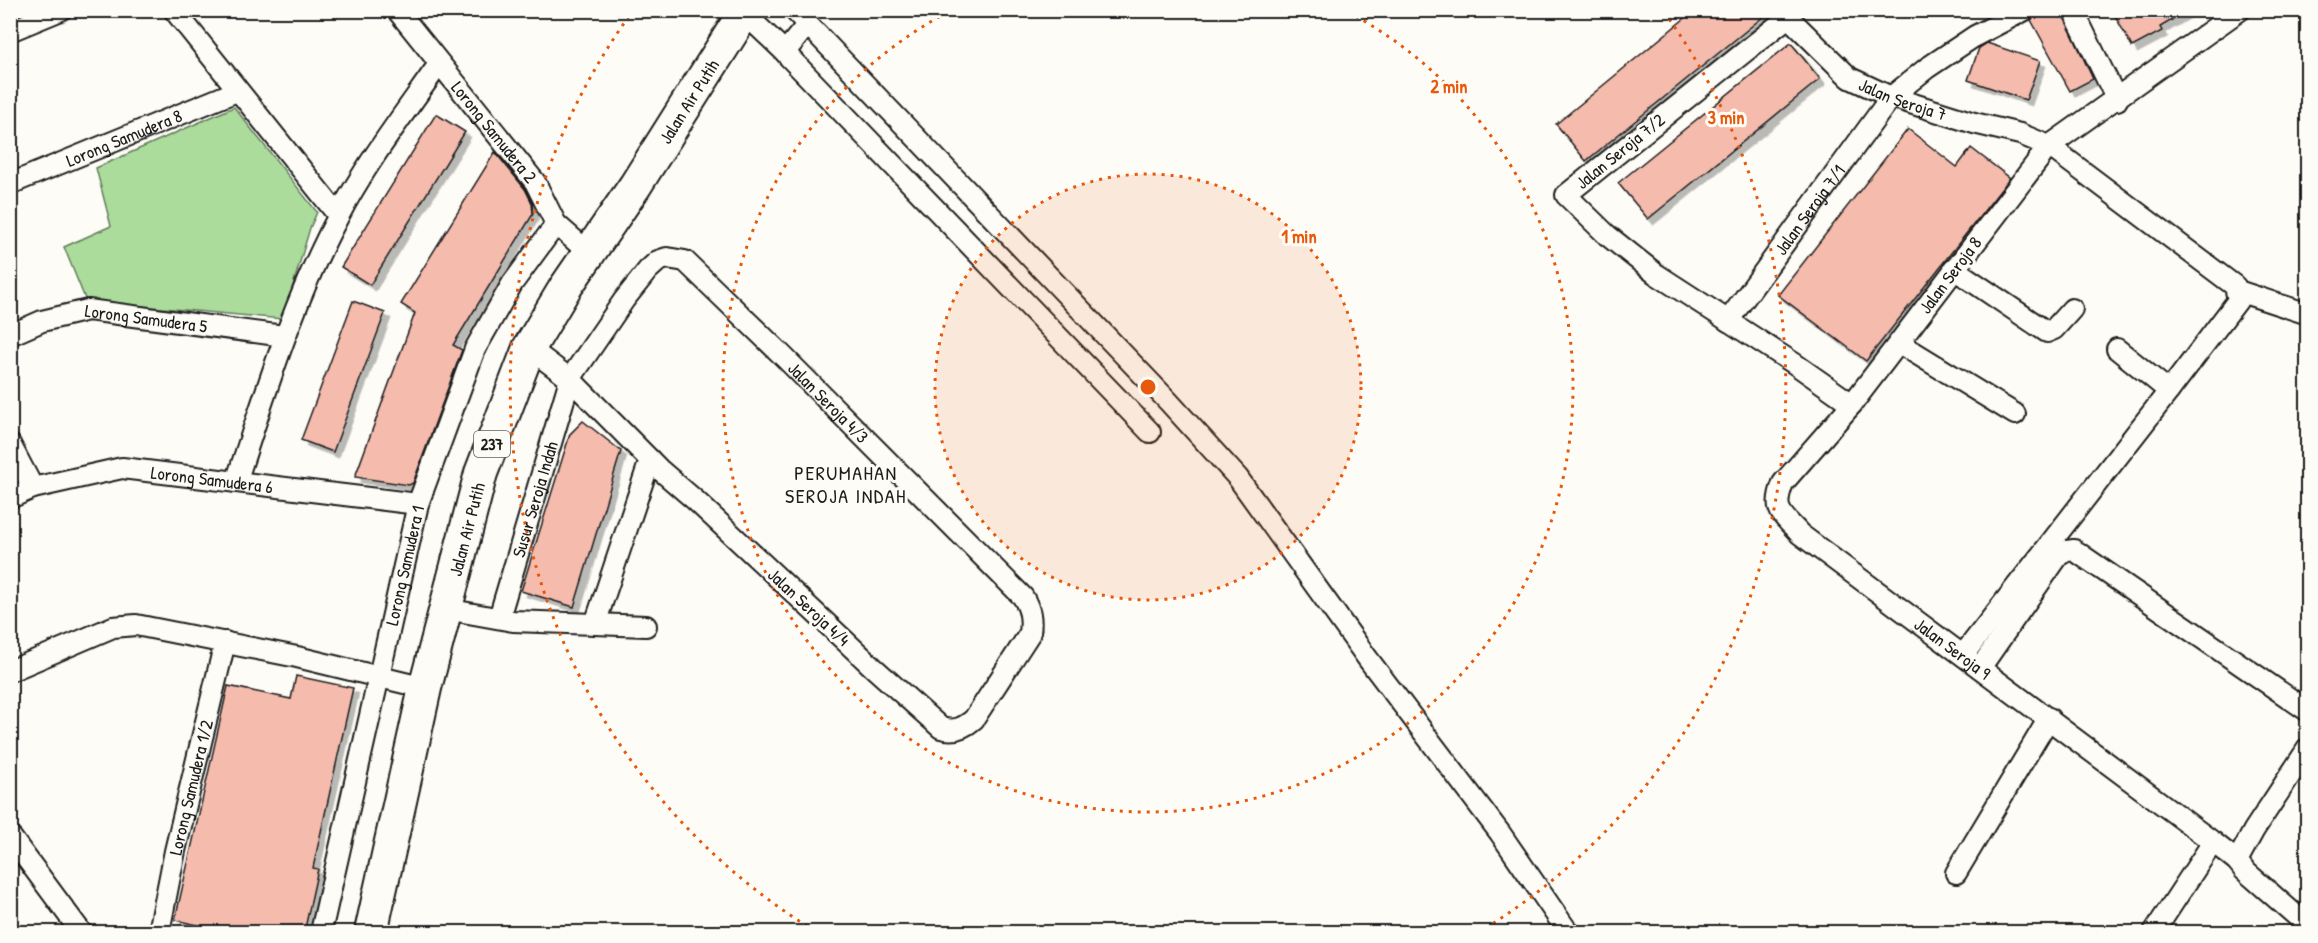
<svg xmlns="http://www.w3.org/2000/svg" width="2318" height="943" font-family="'Patrick Hand',sans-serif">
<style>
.green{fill:#abdc9c;stroke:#647c5c;stroke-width:1.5}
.building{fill:#f5bbad;stroke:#1c1c1c;stroke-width:1.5;filter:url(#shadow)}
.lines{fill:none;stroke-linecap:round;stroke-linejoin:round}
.street-casing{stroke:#1c1c1c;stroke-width:24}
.primary-casing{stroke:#1c1c1c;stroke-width:36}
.street{stroke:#fdfcf7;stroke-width:20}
.primary{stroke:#fdfcf7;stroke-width:32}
.ring{fill:none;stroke:#e8590c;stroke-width:3;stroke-dasharray:3 6}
.labels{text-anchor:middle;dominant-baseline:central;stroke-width:6;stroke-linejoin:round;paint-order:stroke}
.shield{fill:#fdfcf7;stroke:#605f5e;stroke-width:1.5}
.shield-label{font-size:16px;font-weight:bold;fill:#1c1c1c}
.street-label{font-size:18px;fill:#1c1c1c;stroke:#fdfcf7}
.neighbourhood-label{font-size:20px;letter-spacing:1.5px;fill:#1c1c1c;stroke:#fdfcf7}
.centre{fill:#e8590c;stroke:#fdfcf7;stroke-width:3}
.ring-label{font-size:18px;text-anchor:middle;font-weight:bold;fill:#e8590c;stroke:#fdfcf7;stroke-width:6;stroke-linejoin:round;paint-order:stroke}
</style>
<defs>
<filter id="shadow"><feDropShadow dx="5.5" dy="5.5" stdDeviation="0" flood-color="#0004"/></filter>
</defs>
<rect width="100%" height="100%" fill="#fdfcf7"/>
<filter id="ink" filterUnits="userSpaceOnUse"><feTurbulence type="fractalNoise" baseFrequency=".0167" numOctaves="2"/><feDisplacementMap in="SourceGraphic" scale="12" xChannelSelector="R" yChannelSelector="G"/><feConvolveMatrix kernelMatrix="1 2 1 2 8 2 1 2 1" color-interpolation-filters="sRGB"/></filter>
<g filter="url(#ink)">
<path class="green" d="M234 107 317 212 310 228 283 319 86 301 64 247 111 226 96 168Z"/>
<path class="building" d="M1695 10 1769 12 1586 161 1556 124Z
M2042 10H2061L2093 79 2070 91 2031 20Z
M2112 10H2189L2160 27 2162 31 2132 47Z
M1791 43 1820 79 1648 219 1618 183Z
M1987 43 2040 61 2026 100 1968 80 1979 48Z
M436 114 465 132 370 285 341 267Z
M1908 129 1957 167 1971 148 2010 178 1866 361 1778 295Z
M495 152 525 189 532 203 533 214 453 345 462 350 413 483 409 485 355 477 415 313 401 304Z
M353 301 385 313 333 452 301 440Z
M583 421 621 451 574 607 521 591 570 434Z
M296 676 353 688 313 868 318 869 304 933H234L175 920 228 686 291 699Z"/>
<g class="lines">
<defs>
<g id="street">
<path d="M174 10 338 215"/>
<path id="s1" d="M397 10 535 182 556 224 588 252"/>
<path d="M794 10 1169 402 1238 478 1368 659 1500 833 1568 932"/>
<path id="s2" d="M1781 10 1850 78 1891 97 1974 123 2020 134 2049 146 2235 286 2238 300 2169 391 1963 655"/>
<path d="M2073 10 2117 100"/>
<path id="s3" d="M2240 10 2049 146 1852 404 1783 483C1772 511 1782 514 1800 534L2213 842 2237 861 2244 870 2308 926"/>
<path d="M744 13 785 52"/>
<path d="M1787 18 1566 195 1607 235 1656 274 1795 364 1852 404"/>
<path d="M807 25 785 52 789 57 1150 432"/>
<path d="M10 31 61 10"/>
<path id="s4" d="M10 184 237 91"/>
<path d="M1954 269 2047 332 2054 329 2072 309"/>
<path d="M2238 291 2308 314"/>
<path id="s5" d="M1728 321 1891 97 1927 68 1975 36 2025 10"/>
<path id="s6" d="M10 335 42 321 88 310 284 336"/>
<path d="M1899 343 2015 414"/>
<path d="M2117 349 2169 391"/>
<path d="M10 444 33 488"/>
<path d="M236 482C266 392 293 301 338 217 366 163 404 114 439 64"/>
<path id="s7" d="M10 498 33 488 122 468 418 504"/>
<path d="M446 609 513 621 595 624 650 460"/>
<path id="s8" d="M499 618 570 379 624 300 648 270 658 261 667 258 685 261 782 355 1023 597C1030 609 1032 618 1030 633L974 719C964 728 954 732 941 728L875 669 695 500 659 469 570 379 529 348"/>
<path d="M595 624 646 626"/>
<path d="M1980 668 2059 555 2067 551 2074 550 2308 711"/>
<path d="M10 671 113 627 136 625 297 657 425 688"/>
<path d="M10 836 81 932"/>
<path d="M2237 861 2254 830 2308 748"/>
<path d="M1956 873 2049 718"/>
<path id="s9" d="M159 932 175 851 225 642"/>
<path id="s10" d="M321 932 418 504 475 349 512 284 556 224"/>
<path d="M2154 932 2213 842"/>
</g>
<g id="primary">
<path id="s11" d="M371 932 425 688 481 473 529 348 565 288 635 186 746 10"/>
</g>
</defs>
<use href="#street" class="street-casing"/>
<use href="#primary" class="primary-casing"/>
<use href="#street" class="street"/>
<use href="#primary" class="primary"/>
</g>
</g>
<circle cx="1148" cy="387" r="213" fill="#e8590c" fill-opacity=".12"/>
<g class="ring">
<circle cx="1148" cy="387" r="213"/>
<path d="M1348 12A425 425 0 1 1 948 12"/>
<path d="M815 931A638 638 0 0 1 632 12M1664 12A638 638 0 0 1 1481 931"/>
</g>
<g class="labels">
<rect class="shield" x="474" y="431" width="36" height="26" rx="4.5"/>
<g class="shield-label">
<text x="492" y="444">237</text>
</g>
<g class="street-label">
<text stroke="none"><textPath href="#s2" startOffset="154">Jalan Seroja 7</textPath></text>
<text stroke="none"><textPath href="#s11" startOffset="900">Jalan Air Putih</textPath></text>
<text stroke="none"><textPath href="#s1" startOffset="156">Lorong Samudera 2</textPath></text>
<text stroke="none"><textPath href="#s4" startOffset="123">Lorong Samudera 8</textPath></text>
<text transform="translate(1620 151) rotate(-39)">Jalan Seroja 7/2</text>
<text stroke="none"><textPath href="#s5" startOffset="138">Jalan Seroja 7/1</textPath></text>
<text transform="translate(1950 275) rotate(-53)">Jalan Seroja 8</text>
<text stroke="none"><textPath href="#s6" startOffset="141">Lorong Samudera 5</textPath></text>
<text stroke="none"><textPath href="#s8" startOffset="626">Jalan Seroja 4/3</textPath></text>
<text stroke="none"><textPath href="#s7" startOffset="207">Lorong Samudera 6</textPath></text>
<text stroke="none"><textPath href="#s8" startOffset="124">Susur Seroja Indah</textPath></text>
<text stroke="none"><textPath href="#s11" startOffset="414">Jalan Air Putih</textPath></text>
<text stroke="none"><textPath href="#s10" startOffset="376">Lorong Samudera 1</textPath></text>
<text transform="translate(809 607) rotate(43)">Jalan Seroja 4/4</text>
<text stroke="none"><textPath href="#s3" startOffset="914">Jalan Seroja 9</textPath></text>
<text stroke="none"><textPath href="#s9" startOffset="148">Lorong Samudera 1/2</textPath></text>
</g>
<g class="neighbourhood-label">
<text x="846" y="472">PERUMAHAN<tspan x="846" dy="23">SEROJA INDAH</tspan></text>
</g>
</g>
<circle cx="1148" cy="387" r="9" class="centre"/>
<g class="ring-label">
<text x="1449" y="93">2 min</text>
<text x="1726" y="124">3 min</text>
<text x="1299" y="243">1 min</text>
</g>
<rect width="2318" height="943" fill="none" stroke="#fdfcf7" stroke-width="36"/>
<rect x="18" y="18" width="2282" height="907" fill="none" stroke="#1c1c1c" stroke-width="2" filter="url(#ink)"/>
</svg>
